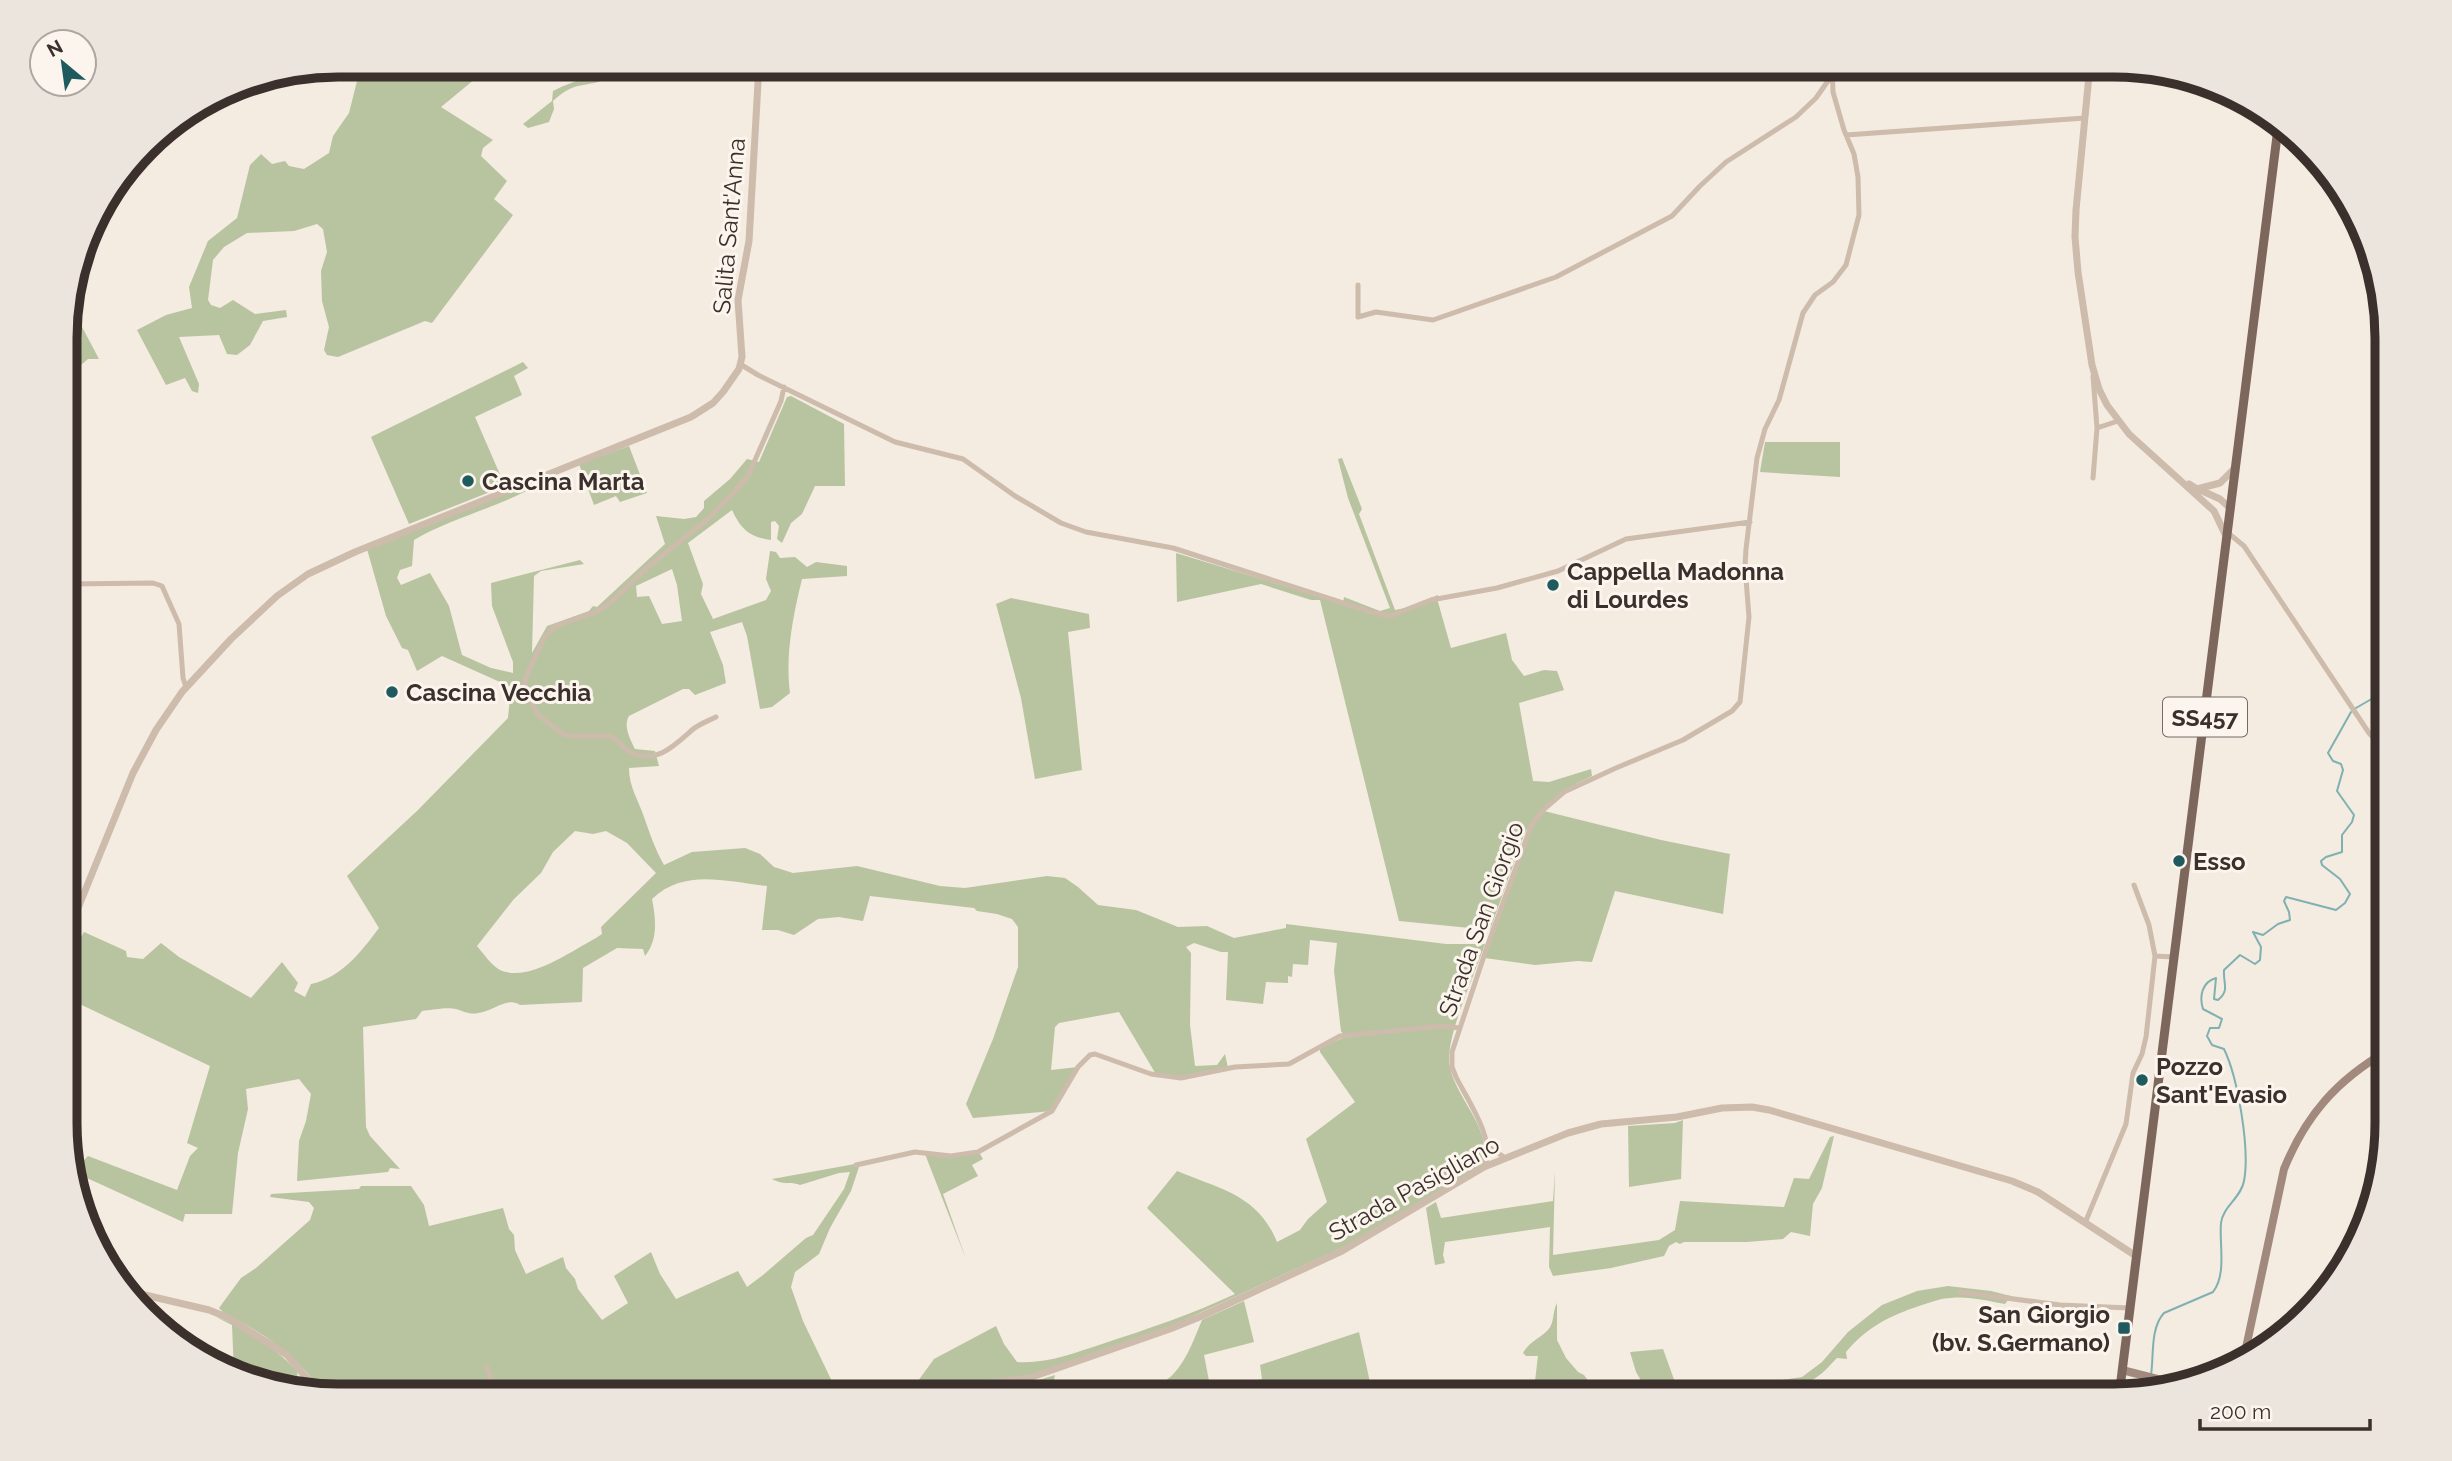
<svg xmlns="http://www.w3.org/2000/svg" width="2452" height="1461" font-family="Raleway,sans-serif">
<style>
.green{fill:#b8c4a0;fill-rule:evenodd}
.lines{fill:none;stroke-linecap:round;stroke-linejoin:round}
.stream{stroke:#7fb0b2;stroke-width:2}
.minor{stroke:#cdbbac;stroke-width:5}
.tertiary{stroke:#cdbbac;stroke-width:7}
.secondary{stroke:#a18a7d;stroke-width:8}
.primary{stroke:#7d675c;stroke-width:9}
.poi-dot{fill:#1f5a5e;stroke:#fbf5ee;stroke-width:2.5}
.labels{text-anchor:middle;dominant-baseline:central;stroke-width:6;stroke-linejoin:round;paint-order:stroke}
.shield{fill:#fbf5ee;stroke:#756b66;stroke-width:2}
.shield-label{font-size:23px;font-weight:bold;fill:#3b302b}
.street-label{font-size:24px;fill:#3b302b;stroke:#fbf5ee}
.poi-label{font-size:24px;font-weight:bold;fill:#3b302b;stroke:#fbf5ee;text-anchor:start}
.rim{fill:none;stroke:#3b302b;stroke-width:9}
</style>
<rect width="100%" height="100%" fill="#f4ebe1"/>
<path class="green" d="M361 65H370L409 81 428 65H472L481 74 441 107 493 140 483 148 481 156 507 181 494 199 513 215 432 323 425 321 338 357 327 355 324 350 329 327 322 301 321 271 327 252 323 229 317 224 294 231 247 233 224 247 213 260 208 300 211 305 220 308 233 300 255 314 286 310 287 317 263 321 250 345 237 355 227 354 219 335 179 337 199 384 198 393 192 391 185 378 166 385 137 330 166 315 192 308 189 287 208 241 237 218 250 165 261 154 272 164 285 161 289 166 304 169 329 153 333 136 349 113Z
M626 65H643C630 70 618 76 605 80 580 88 575 81 553 101L554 109 549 122 528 128 523 124 552 101 553 91C576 79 601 74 626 65Z
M81 325 99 359H88L73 372 67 357V328Z
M523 362 528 368 514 376 522 395 475 417 505 486 409 524 371 437Z
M791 396 844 424 845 486H815L802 514 791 523 782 543 777 539 779 526 775 521 771 522V540C749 537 741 529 732 510L688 543 703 584 701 594 713 619 766 600 771 591 766 579 770 551 776 552 780 558 795 557 807 567 816 562 847 566V576L802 579C793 616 785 655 790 693L772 707 760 709 747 636 742 622 710 632 723 665 726 683 695 695 689 689H683L629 716C623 726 630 739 635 749L655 751 659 766 629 768C629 787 638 799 644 817 650 834 655 849 664 865L692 852 745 848 760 854 774 867 793 873 857 866 940 886 965 888 1047 876 1065 878 1078 887 1098 905 1136 910 1178 927 1207 926 1234 938 1286 928V924L1446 944H1485C1476 973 1443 1040 1450 1068 1458 1102 1496 1133 1482 1168L1341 1248 1169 1327 1029 1376 964 1387 949 1396H887L918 1381 934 1359 996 1326 1004 1344 1017 1362C1047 1364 1074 1353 1102 1344 1148 1329 1192 1314 1235 1294L1147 1208 1177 1171C1220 1189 1258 1195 1277 1242L1300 1230 1308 1219 1327 1202 1306 1139 1355 1102 1320 1052V1048L1345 1037 1341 1031 1334 971 1337 943 1310 940 1308 965 1293 964 1292 977 1288 976V983L1266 982 1263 1004 1226 1000 1228 952H1221L1194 943 1186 947 1191 953 1190 1025 1195 1066 1217 1065 1225 1054 1228 1068 1197 1076H1157L1119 1012 1059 1023 1055 1027 1051 1070 1078 1067 1052 1111 973 1118 966 1104 993 1039 1018 967V927L1012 919 997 914 977 911 974 908 870 896 863 921 839 917 818 919 794 935 778 930H762L767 886C726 882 685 868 652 899 656 920 658 940 645 956L643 949 617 948 583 968 582 1002 520 1005C508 996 492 1012 478 1013 469 1015 464 1011 456 1009 447 1007 432 1010 422 1011L416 1019 363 1027 366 1127 370 1136 400 1169 390 1168 388 1172 297 1181 299 1141 306 1121 311 1094 299 1079 246 1089 248 1109 238 1153 232 1214H185L183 1222 76 1173 73 1175 72 1172 88 1156 177 1190 190 1156 198 1148 187 1143 210 1066 67 998V960L84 932 126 951 127 957 143 959 161 943 179 957 251 998 282 962 298 983 294 991 305 997 311 984C341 978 362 951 379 928L347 876 418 810 508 718 511 687 442 656 417 671 408 650 402 648 386 616 367 549 538 479 537 485C498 508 453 517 414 540L412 566 400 570 397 578 401 585 430 573 449 606 462 655 491 668 513 673V662L492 606 491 583 580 560 584 564 541 571 534 576 532 653 547 626 589 611 593 606 597 607 665 544 656 516 684 519 696 517 704 508V501L730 479 747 459 759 462 787 397ZM672 569 677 585 682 621 662 624 649 596 637 597 636 586ZM575 831 593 834 606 831 627 843 656 873 601 927 602 934 596 938C571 951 529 983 500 970 492 966 483 953 477 946L514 899 541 873 553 852Z
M1765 442H1840V477L1760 472Z
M629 446 647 493 620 502 616 496 594 505 579 464Z
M1342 458 1362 509 1359 514 1395 610 1405 608 1438 595V602L1451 648 1506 633 1512 660 1524 676 1544 670 1557 671 1564 690 1519 703 1533 781 1549 782 1591 769 1592 776C1562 790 1540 805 1524 835L1490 930 1399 921 1320 600H1311L1261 584 1177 602 1176 553 1343 604 1344 597 1380 611 1390 608 1348 498 1338 459Z
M1011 598 1089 614 1090 628 1068 632 1082 770 1035 779 1021 698 996 604Z
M1544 811 1661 840 1730 854 1723 914 1615 891 1592 962 1578 961 1535 965 1485 958 1533 826Z
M1683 1120 1681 1179 1629 1187 1628 1126 1675 1123Z
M1834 1136 1822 1188 1813 1204 1810 1236 1791 1232 1783 1239 1747 1242H1684L1680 1244 1676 1242 1669 1246 1664 1256 1611 1268 1553 1276 1549 1267 1550 1227 1445 1242 1443 1255 1445 1263 1435 1265 1426 1208 1436 1202 1441 1218 1553 1201 1555 1171 1553 1255 1659 1240 1675 1230 1680 1201 1784 1207 1794 1178 1809 1179 1830 1137Z
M925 1154H980L983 1159 972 1165 978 1176 943 1194 966 1259Z
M855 1164 859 1167 851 1191 830 1228 819 1254 795 1272 791 1287 803 1321 839 1396H338L324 1394C294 1353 268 1336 223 1312L219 1308 241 1278 256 1268 310 1220 314 1208 309 1202 270 1197 271 1194 359 1189 361 1186H411L424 1205 429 1226 503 1208 509 1229 514 1235 515 1250 526 1274 563 1257 566 1268 575 1279 578 1289 602 1320 628 1303 614 1276 651 1252 660 1274 676 1299 738 1271 747 1287 763 1275 806 1238 813 1235 844 1189 850 1172 839 1173 800 1185C790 1181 785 1186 772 1179Z
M1948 1286 1991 1291 2011 1296 2005 1304C1988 1301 1969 1296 1951 1298 1940 1298 1929 1303 1919 1306 1889 1316 1866 1328 1846 1352L1847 1359 1837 1358C1829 1366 1822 1375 1812 1380 1777 1398 1731 1396 1693 1396L1716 1387 1729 1388 1802 1377 1822 1362 1848 1332 1882 1305 1917 1291Z
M1244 1301 1254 1342 1204 1355 1211 1391 1262 1379 1260 1365 1359 1332 1373 1396H1339L1336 1387 1325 1392 1322 1396H1231L1230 1393 1219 1396H1130C1141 1392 1155 1388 1165 1381 1184 1369 1194 1339 1202 1320Z
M1557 1303V1340L1566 1358 1578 1372 1584 1375 1599 1396H1527L1535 1381 1538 1356H1526L1523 1353C1530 1341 1539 1339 1548 1330 1555 1322 1552 1312 1557 1303Z
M216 1317C241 1324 279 1351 297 1371L298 1381 306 1382 316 1393 267 1387 234 1373 232 1325Z
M1663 1349 1680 1396H1650L1636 1372 1630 1352Z
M1055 1375 1052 1390 1111 1396H960L979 1388 992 1385H1023Z"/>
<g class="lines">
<path class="stream" d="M2356 708 2387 690
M2151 1375C2154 1356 2150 1328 2164 1313L2213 1292C2227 1274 2219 1244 2221 1223 2223 1206 2241 1198 2244 1181 2250 1149 2238 1078 2224 1049L2212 1045 2207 1036 2210 1028H2219L2222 1019 2203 1009C2199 996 2202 982 2216 978L2214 999 2218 1000C2230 990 2223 984 2224 970L2240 955 2255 964 2260 960 2261 947 2253 932 2263 935 2278 924 2290 920 2289 912 2284 901 2286 897 2336 910 2345 903 2350 894 2340 879 2322 865 2321 861 2326 857 2342 852V835L2352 822 2354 815 2337 791 2343 770 2341 764 2333 761 2328 753 2351 712
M2149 1390 2150 1381"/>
<path class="minor" d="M1846 135 2085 118
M1358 285V317L1376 312 1433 320 1556 277 1672 216 1700 186 1726 162 1796 117 1816 98 1830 78
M740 364 758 375 895 442 963 459 1015 496 1061 523 1086 532 1173 548 1371 612 1390 616 1431 600 1497 588 1558 571 1626 539 1750 522
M2093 376 2097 428 2093 478
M2097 428 2118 421
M2227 532 2244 546 2369 733 2387 753
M67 584 153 583 162 586 179 624 183 678 186 687
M716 717C708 721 699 724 692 730 675 745 657 764 632 753 624 749 619 741 610 736H571L563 734 538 715 526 691 525 682 529 670 545 637 554 627 598 611 610 603 649 566 708 519 735 491 748 476 781 401 784 387
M2155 956 2174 957
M1489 1147 1504 1157
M856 1165 915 1152 951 1156 978 1152 1052 1111 1078 1067 1090 1055 1095 1054 1151 1074 1181 1078 1235 1067 1289 1064 1340 1036 1443 1026 1459 1028
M1484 1167C1497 1141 1468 1101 1456 1077L1452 1067V1052L1487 947 1531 826 1543 810 1564 792 1616 768 1683 740 1732 711 1740 702 1749 617 1745 566 1746 549 1757 458 1765 429 1779 400 1803 313 1815 295 1833 282 1846 265 1859 215 1858 177 1854 154 1844 130 1833 92 1832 65
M2085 1223 2126 1124 2133 1073 2142 1054 2146 1037 2155 956 2149 925 2134 885
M1960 1292 2060 1305 2130 1308
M487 1367 496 1396"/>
<path class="tertiary" d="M2090 65 2076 210 2075 237 2078 272 2092 365 2099 389 2107 405 2129 434 2214 511 2225 534
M2189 484 2197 489 2220 483 2235 468
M2198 489 2220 499 2230 508
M67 935 133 773 156 730 182 692 231 639 277 596 308 574 355 552 691 417 713 403 723 392 739 369 742 357 738 300 749 241 759 65
M128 1291 209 1310 229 1318 287 1355 320 1394
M953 1396 980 1384 1029 1378 1170 1329 1202 1316 1342 1251 1484 1167 1568 1133 1601 1124 1677 1117 1722 1108 1752 1107 1769 1110 2012 1181 2038 1192 2136 1256"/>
<path class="secondary" d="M2243 1362 2284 1169C2306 1115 2337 1080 2387 1051
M2122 1370 2173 1383"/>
<path class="primary" d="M2119 1396 2278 128"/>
</g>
<g class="poi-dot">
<circle cx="468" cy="481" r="7"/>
<circle cx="1553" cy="585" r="7"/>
<circle cx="392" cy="692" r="7"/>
<circle cx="2179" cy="861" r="7"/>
<circle cx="2142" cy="1080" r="7"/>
<rect x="2117" y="1321" width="14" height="14" rx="3.5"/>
</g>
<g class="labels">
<rect class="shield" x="2163" y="697.5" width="84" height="39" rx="5"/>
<g class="shield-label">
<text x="2205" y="717">SS457</text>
</g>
<g class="street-label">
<text transform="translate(729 226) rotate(-85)">Salita Sant'Anna</text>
<text transform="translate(1481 919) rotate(-70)">Strada San Giorgio</text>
<text transform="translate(1414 1188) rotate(-29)">Strada Pasigliano</text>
</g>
<g class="poi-label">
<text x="482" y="481">Cascina Marta</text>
<text x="1567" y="571">Cappella Madonna<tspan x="1567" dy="28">di Lourdes</tspan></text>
<text x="406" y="692">Cascina Vecchia</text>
<text x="2193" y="861">Esso</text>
<text x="2156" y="1066">Pozzo<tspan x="2156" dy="28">Sant'Evasio</tspan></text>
<text x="2110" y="1314" text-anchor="end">San Giorgio<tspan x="2110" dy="28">(bv. S.Germano)</tspan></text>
</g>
</g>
<path d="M0 0H2452V1461H0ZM338 77H2114A261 261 0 0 1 2375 338V1123A261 261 0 0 1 2114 1384H338A261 261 0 0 1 77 1123V338A261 261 0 0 1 338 77Z" fill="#ece5de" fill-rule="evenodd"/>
<path class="rim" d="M338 77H2114A261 261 0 0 1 2375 338V1123A261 261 0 0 1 2114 1384H338A261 261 0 0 1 77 1123V338A261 261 0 0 1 338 77Z"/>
<g transform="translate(63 63) rotate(331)"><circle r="33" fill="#fbf5ee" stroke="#aea6a0" stroke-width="2"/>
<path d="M0-5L12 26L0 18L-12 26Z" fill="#1f5a5e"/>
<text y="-10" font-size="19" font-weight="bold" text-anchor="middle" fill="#3b302b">N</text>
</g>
<path d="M2200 1419v10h170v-10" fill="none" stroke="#3b302b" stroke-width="3.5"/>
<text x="2210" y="1419" font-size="21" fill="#3b302b" stroke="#fbf5ee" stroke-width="5" paint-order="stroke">200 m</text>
</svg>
